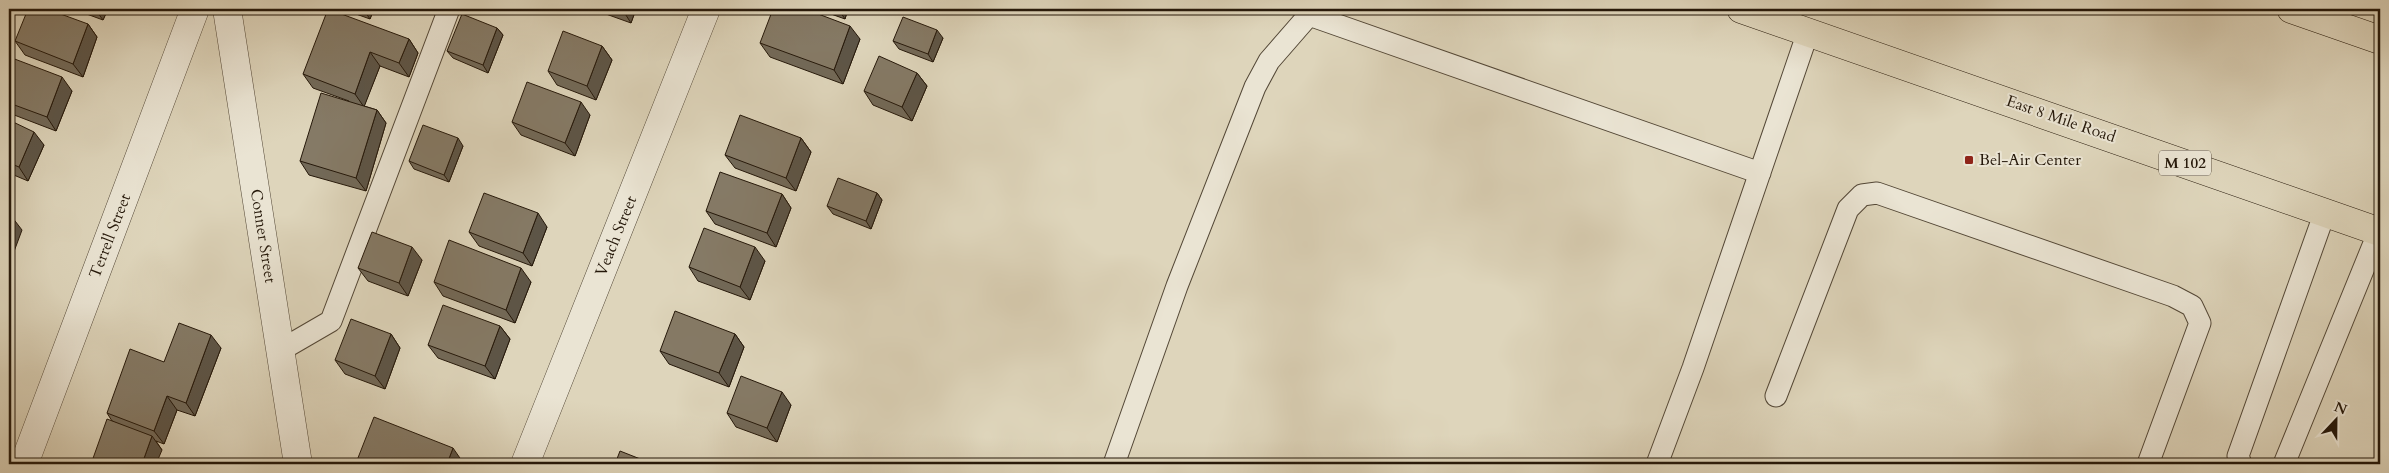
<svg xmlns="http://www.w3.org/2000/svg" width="2389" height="473" font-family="Cardo,serif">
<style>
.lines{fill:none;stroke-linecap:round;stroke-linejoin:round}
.service-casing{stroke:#534736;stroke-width:23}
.minor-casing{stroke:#534736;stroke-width:29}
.trunk-casing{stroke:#25180a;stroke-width:29}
.service{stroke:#eae4d3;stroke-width:21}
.minor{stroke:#eae4d3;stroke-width:28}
.trunk{stroke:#ded5bb;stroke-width:28}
.wall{fill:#726958;stroke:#25180a}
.shaded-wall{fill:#5d5547;stroke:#25180a}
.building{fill:#857a66;stroke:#25180a}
.poi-dot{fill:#8f2418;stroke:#eae4d3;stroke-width:2}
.labels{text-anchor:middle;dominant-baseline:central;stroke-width:4;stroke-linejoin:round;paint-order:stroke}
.shield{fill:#eae4d3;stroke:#605546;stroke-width:1}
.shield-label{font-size:15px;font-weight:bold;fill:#25180a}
.street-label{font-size:16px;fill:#25180a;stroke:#eae4d3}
.poi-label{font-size:16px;fill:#25180a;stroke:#eae4d3;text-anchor:start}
</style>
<rect width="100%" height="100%" fill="#ded5bb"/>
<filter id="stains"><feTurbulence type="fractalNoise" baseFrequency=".004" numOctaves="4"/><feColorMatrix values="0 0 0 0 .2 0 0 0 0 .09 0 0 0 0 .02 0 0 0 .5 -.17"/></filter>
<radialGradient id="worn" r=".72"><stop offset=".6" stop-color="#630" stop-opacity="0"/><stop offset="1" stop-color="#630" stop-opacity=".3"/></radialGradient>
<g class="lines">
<defs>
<path id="service" d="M1311 9 1309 15 1760 173
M281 350 331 321 449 9
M1776 396 1848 209 1862 195 1877 193 2173 296 2192 306 2200 323 2148 464
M1114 464 1177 286 1255 87 1269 61 1309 15
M1657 464 1693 368 1808 32
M2241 464 2238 456 2325 212
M2284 464 2379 231"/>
<path id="minor" d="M227 9 298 464
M24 464 195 9
M525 464 706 9"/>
<path id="trunk" d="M1741 9 2380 232
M2291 9 2380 40"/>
</defs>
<use href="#service" class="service-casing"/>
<use href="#minor" class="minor-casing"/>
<use href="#trunk" class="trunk-casing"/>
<use href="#service" class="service"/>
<use href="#minor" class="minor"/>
<use href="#trunk" class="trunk"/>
</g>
<path class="wall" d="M73 9H108L103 20Z
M342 9H374L370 19Z
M592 9H636L631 23Z
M817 9H848L845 19Z
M88 24 97 37 83 77 25 55 15 41Z
M497 28 503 35 488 73 453 58 447 51Z
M943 38 933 62 899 49 893 41Z
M409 39 418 53 409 77 380 66 364 106 377 110 386 123 366 191 309 175 300 161 349 101 313 88 303 74Z
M860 39 843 84 770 57 760 43Z
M602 46 612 60 596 100 557 85 548 71Z
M9 68 72 91 56 131 9 113Z
M917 73 927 86 912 121 873 105 864 91Z
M590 115 575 156 521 135 512 122Z
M9 120 44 145 28 181 9 173Z
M801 138 811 152 796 191 735 168 725 155Z
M463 146 449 182 414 169 409 161Z
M877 193 882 200 871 229 833 214 827 206Z
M782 194 791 208 776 247 715 224 706 211Z
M547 227 532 266 479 246 469 232Z
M422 260 408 296 368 281 358 268Z
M765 261 750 300 698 281 689 267Z
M434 282H531L515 323 443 296Z
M500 326 510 339 495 379 438 358 428 345Z
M391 334 400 348 385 389 345 374 335 360Z
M735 334 744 347 729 387 669 364 660 351Z
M221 348 195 416 177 410 164 444 156 441 162 450 112 421 107 413 164 362Z
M791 405 777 442 736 427 727 413Z"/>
<path class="shaded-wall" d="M95 9H108L103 20Z
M363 9H374L370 19Z
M622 9H636L631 23Z
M838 9H848L845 19Z
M88 24 97 37 83 77 73 64Z
M850 26 860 39 843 84 834 70Z
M497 28 503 35 488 73 483 65Z
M937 30 943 38 933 62 928 54Z
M409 39 418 53 409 77 399 63Z
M602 46 612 60 596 100 587 86Z
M370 52 380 66 364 107 355 94Z
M917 73 927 86 912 121 902 107Z
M62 77 72 91 56 131 47 117Z
M581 102 590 115 575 156 565 143Z
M377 110 386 123 366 191 356 178Z
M34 132 44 145 28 181 19 167Z
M458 138 463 146 449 182 444 175Z
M801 138 811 152 796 191 786 178Z
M877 193 882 200 871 229 866 221Z
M782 194 791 208 776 247 767 233Z
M538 213 547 227 532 266 523 253Z
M12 217 22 230 9 265V226Z
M412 247 422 260 408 296 399 283Z
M755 247 765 261 750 300 740 287Z
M521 268 531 282 515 323 506 310Z
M500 326 510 339 495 379 485 366Z
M391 334 400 348 385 389 375 376Z
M735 334 744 347 729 387 719 373Z
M211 335 221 348 195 416 186 403Z
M782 392 791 405 777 442 767 428Z
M167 396 177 410 164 444 154 431Z
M152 436 162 450 156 464H142Z
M453 448 462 461 461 464H447Z"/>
<path class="building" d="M28 9H47L88 24 73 64 15 41Z
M328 9 409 39 399 63 370 52 355 94 303 74Z
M773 9H805L850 26 834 70 760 43Z
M462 14 497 28 483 65 447 51Z
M903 17 937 30 928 54 893 41Z
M563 31 602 46 587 86 548 71Z
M879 56 917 73 902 107 864 91Z
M12 58 62 77 47 117 9 103V68Z
M527 82 581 102 565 143 512 122Z
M321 93 377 110 356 178 300 161Z
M740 115 801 138 786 178 725 155Z
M9 120 34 132 19 167 9 163Z
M423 125 458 138 444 175 409 161Z
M720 172 782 194 767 233 706 211Z
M838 178 877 193 866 221 827 206Z
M484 193 538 213 523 253 469 232Z
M9 216 12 217 9 226Z
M704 228 755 247 740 287 689 267Z
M372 232 412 247 399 283 358 268Z
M449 240 521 268 506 310 434 282Z
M443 305 500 326 485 366 428 345Z
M675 311 735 334 719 373 660 351Z
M351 319 391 334 375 376 335 360Z
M179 323 211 335 186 403 167 396 154 431 107 413 130 349 164 362Z
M741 376 782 392 767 428 727 413Z
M374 417 453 448 447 464H360L356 463Z
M107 419 152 436 142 464H91Z
M620 451 653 464H615Z"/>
<rect class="poi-dot" x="1964" y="155" width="10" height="10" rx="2.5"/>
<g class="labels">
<rect class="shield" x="2159" y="150.5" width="52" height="25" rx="4"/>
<g class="shield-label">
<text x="2185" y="163">M 102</text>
</g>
<g class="street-label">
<text transform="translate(2061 119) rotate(19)">East 8 Mile Road</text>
<text transform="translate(110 236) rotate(-69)">Terrell Street</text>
<text transform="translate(263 236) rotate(81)">Conner Street</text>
<text transform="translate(616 236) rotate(-68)">Veach Street</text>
</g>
<g class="poi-label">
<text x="1979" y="160">Bel-Air Center</text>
</g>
</g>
<rect width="2389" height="473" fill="none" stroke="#ded5bb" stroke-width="30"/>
<rect x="10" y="10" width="2369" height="453" fill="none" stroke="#25180a" stroke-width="2.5"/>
<rect x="15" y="15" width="2359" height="443" fill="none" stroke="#25180a"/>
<g transform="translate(2336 420) rotate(22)" stroke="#eae4d3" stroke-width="4" paint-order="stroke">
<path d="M0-4L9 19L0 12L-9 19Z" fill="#25180a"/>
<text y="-8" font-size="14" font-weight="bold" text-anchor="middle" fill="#25180a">N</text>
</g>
<rect width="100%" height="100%" filter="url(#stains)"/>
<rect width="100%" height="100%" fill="url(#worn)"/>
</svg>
